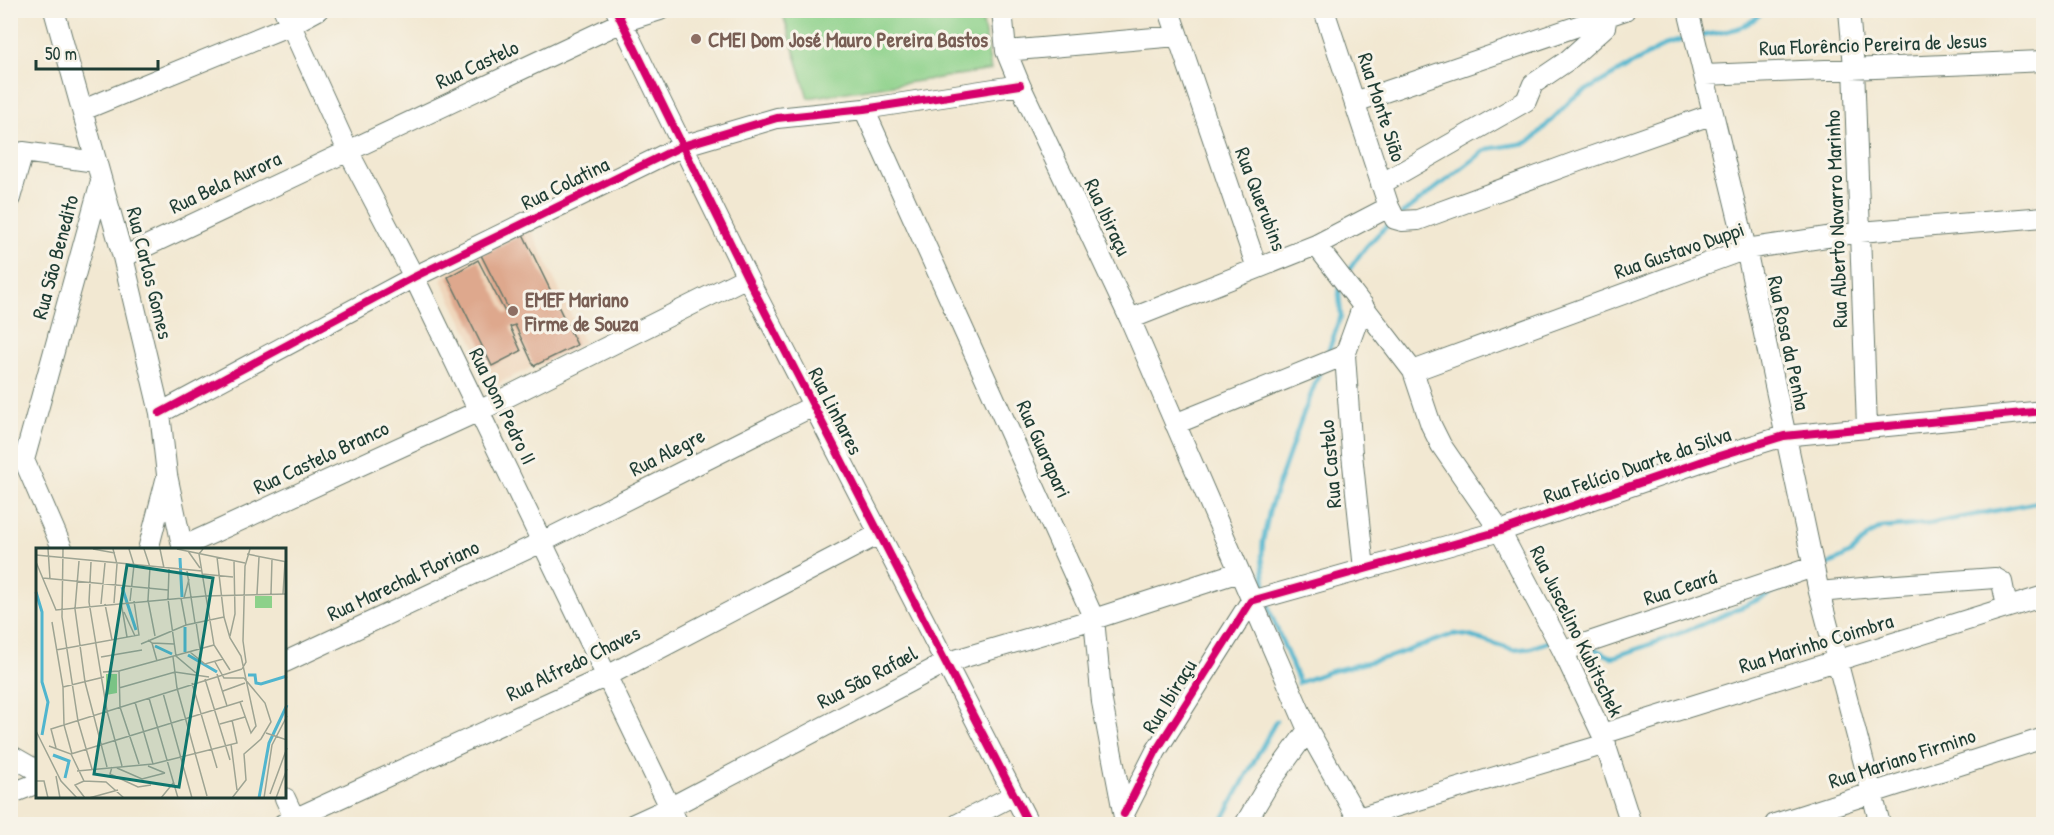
<svg xmlns="http://www.w3.org/2000/svg" width="2054" height="835" font-family="'Patrick Hand',sans-serif">
<style>
.built{fill:#efd6bb}
.pitch{fill:#8dd18a;stroke:#56875f;stroke-width:1.5}
.lines{fill:none;stroke-linecap:round;stroke-linejoin:round}
.stream{stroke:#50b5ce;stroke-width:4.5}
.building{fill:#dea88d}
.street-casing{stroke:#69796b;stroke-width:22}
.street{stroke:#fff;stroke-width:20}
.cycleway-casing{stroke:#f7f3e8;stroke-width:11}
.cycleway{stroke:#d6006c;stroke-width:8}
.education-dot{fill:#8d6e63;stroke:#f7f3e8;stroke-width:2}
.labels{text-anchor:middle;dominant-baseline:central;stroke-width:6;stroke-linejoin:round;paint-order:stroke}
.education-label{font-size:21px;font-weight:bold;fill:#785e54;stroke:#f7f3e8;text-anchor:start}
.street-label{font-size:21px;fill:#1f3d34;stroke:#f7f3e8}
.inset-river{fill:none;stroke:#50b5ce;stroke-width:3}
.inset-road{fill:none;stroke:#9ea493;stroke-width:1.5}
.view{fill:#0f766e;fill-opacity:0.15;stroke:#0f766e;stroke-width:3}
.inset-edge{fill:none;stroke:#1f3d34;stroke-width:3}
</style>
<rect width="100%" height="100%" fill="#f7f3e8"/>
<filter id="ink" filterUnits="userSpaceOnUse"><feTurbulence type="fractalNoise" baseFrequency=".0167" numOctaves="2"/><feDisplacementMap in="SourceGraphic" scale="12" xChannelSelector="R" yChannelSelector="G"/><feConvolveMatrix kernelMatrix="1 2 1 2 8 2 1 2 1" color-interpolation-filters="sRGB"/></filter>
<filter id="wash" filterUnits="userSpaceOnUse"><feTurbulence type="fractalNoise" baseFrequency=".008" numOctaves="4" result="noise"/><feDisplacementMap in="SourceGraphic" scale="24" xChannelSelector="R" yChannelSelector="G"/><feGaussianBlur stdDeviation="1.35" result="paint"/><feColorMatrix in="noise" values="0 0 0 0 0 0 0 0 0 0 0 0 0 0 0 0 0 1.4 0 .05"/><feComposite in="paint" operator="in"/></filter>
<g filter="url(#wash)">
<rect width="100%" height="100%" fill="#f2e8d2"/>
<path class="built" d="M531 230 584 342 497 384 494 383 441 280 446 273Z"/>
<path class="pitch" d="M782 11H981L991 70 808 98Z"/>
<g class="lines">
<path class="stream" d="M1700 36C1726 31 1746 31 1764 10
M1402 214 1487 149 1526 143 1533 139 1573 98 1665 45 1689 38
M1346 275C1358 255 1372 238 1391 223
M1327 355 1341 316 1339 295 1340 285
M1820 569 1851 553 1868 536 1881 528 1929 524 2044 501
M1266 593 1262 556 1263 541 1270 508 1301 420 1320 371
M1268 601 1270 612 1299 682
M1591 647 1611 657 1617 656C1676 636 1733 613 1788 585
M1298 683 1328 672 1389 657 1454 634 1469 636 1514 650 1531 648 1550 641
M1220 824 1276 721"/>
</g>
<g id="blocks">
<path class="building" d="M523 234 577 345 534 366 515 325 510 327 521 351 492 366 448 277 478 260 506 314 510 312 481 255Z"/>
</g>
</g>
<g filter="url(#ink)">
<use href="#blocks" fill-opacity="0" stroke="#69796b" stroke-width="1.5"/>
<g class="lines">
<defs>
<path id="street" d="M54 10 123 257 160 413 167 475 183 550
M284 10 348 151 414 277 678 824
M616 10 747 277 1029 824
M1002 10 1006 51 1020 85 1130 319 1308 730 1361 824
M1169 10 1257 268
M1324 10 1389 207 1395 219 1402 221 1418 220 1576 162 1713 114
M1688 10 1746 249 1819 592 1880 824
M1849 10 1854 67 1867 427
M1006 51 1177 36
M1705 75 2044 61
M1355 102 1625 10
M864 109 1094 619 1102 702 1124 817
M83 110 290 25 318 10
M1381 184 1526 101 1533 84 1567 61 1605 27 1607 16
M10 198 23 152 96 162
M1316 245 1413 371 1431 425 1441 445 1500 531 1563 651 1602 734 1631 824
M123 257 622 22 660 10
M1130 319 1316 245 1389 207
M1345 355 1352 454 1364 569
M1413 371 1746 249 1860 232 2044 217
M160 413 414 277 682 146 777 118 864 109 1020 85
M1175 424 1345 355 1363 305
M182 547 479 411 747 277
M63 550 24 460 101 181
M148 550 166 480
M1819 592 1884 586 1995 578 2002 582 2007 607
M1563 651 1813 567
M285 662 542 542 813 406
M1602 734 2044 596
M10 755 38 771
M10 794 38 783
M285 798 297 824
M1124 814 1156 751 1251 601 1500 531 1706 460 1784 436 2044 411
M1358 818 1606 744
M283 824 607 676 879 534
M634 824 669 808 945 663 1094 619 1239 572
M958 824 1014 795
M1245 824 1268 785 1308 730
M1775 824 2044 738"/>
</defs>
<use href="#street" class="street-casing"/>
<use href="#street" class="street"/>
<defs>
<path id="cycleway" d="M616 10 747 277 1029 824
M160 413 414 277 682 146 777 118 864 109 1020 85
M1124 814 1156 751 1251 601 1500 531 1706 460 1784 436 2044 411"/>
</defs>
<use href="#cycleway" class="cycleway-casing"/>
<use href="#cycleway" class="cycleway"/>
</g>
</g>
<g class="education-dot">
<circle cx="696" cy="39" r="6"/>
<circle cx="513" cy="311" r="6"/>
</g>
<g class="labels">
<g class="education-label">
<text x="708" y="39">CMEI Dom José Mauro Pereira Bastos</text>
<text x="525" y="299">EMEF Mariano<tspan x="525" dy="24">Firme de Souza</tspan></text>
</g>
<g class="street-label">
<text transform="translate(1873 44) rotate(-2)">Rua Florêncio Pereira de Jesus</text>
<text transform="translate(477 64) rotate(-25)">Rua Castelo</text>
<text transform="translate(1382 107) rotate(72)">Rua Monte Sião</text>
<text transform="translate(225 182) rotate(-25)">Rua Bela Aurora</text>
<text transform="translate(565 183) rotate(-26)">Rua Colatina</text>
<text transform="translate(1261 199) rotate(69)">Rua Querubins</text>
<text transform="translate(1108 217) rotate(65)">Rua Ibiraçu</text>
<text transform="translate(1836 219) rotate(-92)">Rua Alberto Navarro Marinho</text>
<text transform="translate(1679 250) rotate(-19)">Rua Gustavo Duppi</text>
<text transform="translate(55 257) rotate(-75)">Rua São Benedito</text>
<text transform="translate(150 273) rotate(76)">Rua Carlos Gomes</text>
<text transform="translate(1789 343) rotate(78)">Rua Rosa da Penha</text>
<text transform="translate(503 406) rotate(64)">Rua Dom Pedro II</text>
<text transform="translate(836 411) rotate(63)">Rua Linhares</text>
<text transform="translate(1044 449) rotate(66)">Rua Guarapari</text>
<text transform="translate(667 452) rotate(-27)">Rua Alegre</text>
<text transform="translate(321 457) rotate(-25)">Rua Castelo Branco</text>
<text transform="translate(1330 464) rotate(-95)">Rua Castelo</text>
<text transform="translate(1637 465) rotate(-19)">Rua Felício Duarte da Silva</text>
<text transform="translate(403 580) rotate(-25)">Rua Marechal Floriano</text>
<text transform="translate(1680 587) rotate(-18)">Rua Ceará</text>
<text transform="translate(1577 631) rotate(64)">Rua Juscelino Kubitschek</text>
<text transform="translate(1816 643) rotate(-17)">Rua Marinho Coimbra</text>
<text transform="translate(573 663) rotate(-26)">Rua Alfredo Chaves</text>
<text transform="translate(867 677) rotate(-28)">Rua São Rafael</text>
<text transform="translate(1169 696) rotate(-58)">Rua Ibiraçu</text>
<text transform="translate(1902 758) rotate(-18)">Rua Mariano Firmino</text>
</g>
</g>
<g transform="translate(36 548)">
<rect width="250" height="250" fill="#f2e8d2"/>
<path d="M219 48H236V60H219ZM70 126H81V145L70 147Z" fill="#8dd18a"/>
<path class="inset-river" d="M144 10 146 49M86 39 100 82M0 44 6 64V134L12 154 6 187M119 98 136 106M149 104V79M152 107 181 124M212 127H219L220 135 225 136 251 128M17 207 33 213 29 230M223 250 233 195 251 157"/>
<path class="inset-road" d="M12 1 14 31M27 1 26 69 42 173 56 221M57 1 79 5M77 1 81 16 78 55M93 1 98 17 94 53M108 1 114 19 112 52 119 88M124 1 128 20M141 1 209 15M167 1 163 6 178 97 194 122M152 3 164 20M211 6 251 14M0 7 166 23M181 9 188 69 194 90 205 108 220 178 215 185 204 154M43 13 39 61 49 134 71 219M0 14 20 62 169 48 251 46M55 14 53 54 71 163 86 218M133 21 132 51 140 108 160 125M151 23 159 75M166 26 197 29M7 30 132 42M221 46 223 9M235 46 236 11M247 46 249 14M145 50 150 77M148 50 153 31M85 54 91 89M65 56 69 15M69 56 76 92M88 64 99 88M16 74 27 139 28 177 36 206M160 74 164 101M194 88 199 66 198 13M112 92 116 95 121 113M116 95 138 96M105 96 150 77 188 69M20 102 103 87 98 53M154 104 169 116 187 111M65 109 106 102M137 109 141 140 171 248M179 114 188 130H208M206 121 210 114 207 93 209 18 214 1M83 123 84 159 103 216M67 124 83 123 178 97M181 126 191 158M169 131 194 212M156 135 181 220M27 139 68 129M83 140 139 124 173 129M187 143 209 135M127 145 156 250M113 150 142 250M99 154 117 216M184 176 209 169M0 183 25 233 41 250M230 185 251 192M195 196 201 242M13 198 35 206 48 233 70 234 88 250M20 200 15 181 206 121M35 206 207 153M112 218 129 225M76 219 74 226 102 239 115 237M81 220 106 231 129 225M41 223 117 216 201 195 196 172M20 228 24 250M0 233H8L12 250M48 233 39 237 49 250M234 246 251 200M53 250 82 242M125 250 138 234M196 250 210 232 208 206 225 191 235 174 229 155 208 130M228 250 236 197 251 168M240 250 251 221"/>
<path class="view" d="M91 17 177 30 143 239 58 226Z"/>
<rect width="250" height="250" class="inset-edge"/>
</g>
<rect width="2054" height="835" fill="none" stroke="#f7f3e8" stroke-width="36"/>
<path d="M36 60v9h122v-9" fill="none" stroke="#1f3d34" stroke-width="3"/>
<text x="45" y="60" font-size="18" fill="#1f3d34" stroke="#f7f3e8" stroke-width="4.5" paint-order="stroke">50 m</text>
</svg>
